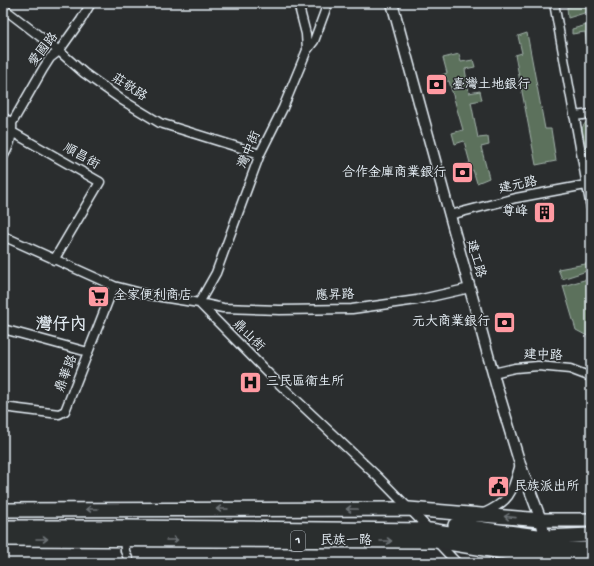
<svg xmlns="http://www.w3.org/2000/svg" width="594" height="566" font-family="'Gochi Hand','LXGW WenKai TC',sans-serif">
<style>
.green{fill:#5c715c;stroke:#a2b1aa}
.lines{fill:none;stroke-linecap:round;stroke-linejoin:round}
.minor-casing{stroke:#e8f1f8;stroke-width:11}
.tertiary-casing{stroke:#e8f1f8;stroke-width:13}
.primary-casing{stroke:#e8f1f8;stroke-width:16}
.minor{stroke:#2a2d2e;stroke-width:8}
.tertiary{stroke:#2a2d2e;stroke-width:10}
.primary{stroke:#2a2d2e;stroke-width:13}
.oneway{stroke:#6c7275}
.labels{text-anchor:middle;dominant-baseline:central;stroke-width:3;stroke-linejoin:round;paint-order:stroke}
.shield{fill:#2a2d2e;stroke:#afb6bb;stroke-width:1}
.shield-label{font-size:12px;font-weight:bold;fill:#e8f1f8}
.street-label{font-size:13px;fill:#e8f1f8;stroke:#2a2d2e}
.poi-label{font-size:13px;fill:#e8f1f8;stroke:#2a2d2e;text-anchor:start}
.district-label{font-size:17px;font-weight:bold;fill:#e8f1f8;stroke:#2a2d2e}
</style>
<rect width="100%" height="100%" fill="#2a2d2e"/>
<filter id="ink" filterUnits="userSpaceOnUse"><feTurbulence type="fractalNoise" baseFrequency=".025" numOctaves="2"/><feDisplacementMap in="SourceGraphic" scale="8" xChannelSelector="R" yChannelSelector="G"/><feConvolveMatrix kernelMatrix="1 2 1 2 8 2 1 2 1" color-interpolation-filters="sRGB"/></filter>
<g filter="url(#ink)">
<path class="green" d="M580 3H591V11L568 18 567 7Z
M591 24V72L585 32 572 34V29Z
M527 33 545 129H551L556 161 536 165 515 55 522 53 518 36Z
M459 54 461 62 473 60 475 67 465 69 469 93 480 91 482 100 471 102 478 138 488 137 489 145 481 147 489 178 477 183 473 170 465 173 463 165 470 163 464 141 455 144 452 133 463 130 449 81 444 82 442 75 447 73 443 58Z
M591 121V167L589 166 582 128 586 122Z
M591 263 590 270 562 279 558 269Z
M591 278V338L576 330 563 286Z"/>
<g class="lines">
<defs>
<path id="minor" d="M298 3 306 34 307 50 283 108 260 154 216 273 199 303 223 308 280 310 352 309 417 300 470 288
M554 3 591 208
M3 8 59 51 84 73 122 100 160 123 260 154
M307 50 314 41 328 3
M574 116 591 114
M3 117 12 123
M12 132 100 182 54 260
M3 157C10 146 13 135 12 123L43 69 50 58 59 51 81 20 91 3
M450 215 516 198 591 184
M3 236 114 286 149 295 199 303 274 379 380 479 430 530
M3 329 88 352
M493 373 515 368 538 366 570 369 591 377
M3 407 59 414 65 411 114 286
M482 514C511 501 512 493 520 464
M124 535 125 551 130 563
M437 542 457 563"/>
<path id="tertiary" d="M392 3 497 388 520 464 541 520 545 537 548 543"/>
<path id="primary" d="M3 510 409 509 541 520H591
M455 525 545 537 591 535
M3 527H123L430 530 531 546 565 549H591
M3 539 436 541 556 561H591"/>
</defs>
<use href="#minor" class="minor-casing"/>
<use href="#tertiary" class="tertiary-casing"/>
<use href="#primary" class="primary-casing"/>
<use href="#minor" class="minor"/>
<use href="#tertiary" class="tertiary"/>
<use href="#primary" class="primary"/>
</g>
<defs><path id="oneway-shaft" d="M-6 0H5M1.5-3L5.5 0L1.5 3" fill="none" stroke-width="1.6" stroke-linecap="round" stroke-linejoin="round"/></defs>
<g class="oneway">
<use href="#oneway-shaft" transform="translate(92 509) rotate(-180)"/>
<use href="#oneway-shaft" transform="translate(222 509) rotate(180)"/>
<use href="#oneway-shaft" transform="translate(352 509) rotate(180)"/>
<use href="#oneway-shaft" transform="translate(510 517) rotate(-174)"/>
<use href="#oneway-shaft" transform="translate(42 539)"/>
<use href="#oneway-shaft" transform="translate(172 540)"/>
<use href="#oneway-shaft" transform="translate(386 541)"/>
</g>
</g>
<defs>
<symbol id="bank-square" viewBox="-11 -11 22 22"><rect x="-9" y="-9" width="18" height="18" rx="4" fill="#ff9aa2" stroke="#2a2d2e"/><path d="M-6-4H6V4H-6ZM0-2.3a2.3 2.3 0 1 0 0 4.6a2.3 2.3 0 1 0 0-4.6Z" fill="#111"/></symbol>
<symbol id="building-square" viewBox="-11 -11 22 22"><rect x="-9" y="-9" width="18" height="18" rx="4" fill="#ff9aa2" stroke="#2a2d2e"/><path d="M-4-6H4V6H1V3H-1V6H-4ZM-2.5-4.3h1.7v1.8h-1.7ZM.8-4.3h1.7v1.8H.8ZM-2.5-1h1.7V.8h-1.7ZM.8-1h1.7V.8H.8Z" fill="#111"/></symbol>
<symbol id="supermarket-square" viewBox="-11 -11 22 22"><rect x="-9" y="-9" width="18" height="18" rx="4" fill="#ff9aa2" stroke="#2a2d2e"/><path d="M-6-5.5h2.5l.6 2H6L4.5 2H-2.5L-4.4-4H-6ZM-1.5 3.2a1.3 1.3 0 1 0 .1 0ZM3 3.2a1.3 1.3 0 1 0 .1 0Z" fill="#111"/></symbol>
<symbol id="hospital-square" viewBox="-11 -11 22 22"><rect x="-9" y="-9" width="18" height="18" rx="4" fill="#ff9aa2" stroke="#2a2d2e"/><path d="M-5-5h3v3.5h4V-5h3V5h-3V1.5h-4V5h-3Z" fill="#111"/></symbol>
<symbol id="civic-square" viewBox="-11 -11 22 22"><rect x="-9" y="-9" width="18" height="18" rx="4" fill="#ff9aa2" stroke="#2a2d2e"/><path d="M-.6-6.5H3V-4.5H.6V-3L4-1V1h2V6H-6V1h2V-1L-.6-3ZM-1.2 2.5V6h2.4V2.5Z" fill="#111"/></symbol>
</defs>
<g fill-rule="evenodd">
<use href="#bank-square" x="424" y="72" width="25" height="25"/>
<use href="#bank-square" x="450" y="160" width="25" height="25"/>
<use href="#building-square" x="532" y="200" width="25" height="25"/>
<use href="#supermarket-square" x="86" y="284" width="25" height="25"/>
<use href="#bank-square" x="492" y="310" width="25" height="25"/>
<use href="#hospital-square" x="238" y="370" width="25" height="25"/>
<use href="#civic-square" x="486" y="474" width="25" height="25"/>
</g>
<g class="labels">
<rect class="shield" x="291" y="531" width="14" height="20" rx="3"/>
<g class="shield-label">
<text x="298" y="541">1</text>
</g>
<g class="street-label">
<text transform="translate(44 50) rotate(-52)">愛國路</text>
<text transform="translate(129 88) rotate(33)">莊敬路</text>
<text transform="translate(250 150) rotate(-67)">灣中街</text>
<text transform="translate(81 157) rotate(30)">順昌街</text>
<text transform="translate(518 186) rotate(-12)">建元路</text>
<text transform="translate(475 259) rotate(74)">建工路</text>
<text transform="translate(335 296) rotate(-2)">應昇路</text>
<text transform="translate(248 336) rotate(45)">鼎山街</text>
<text transform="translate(543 356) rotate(2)">建中路</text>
<text transform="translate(67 374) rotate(-69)">鼎華路</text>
<text x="346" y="541">民族一路</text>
</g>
<g class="poi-label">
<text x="452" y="85">臺灣土地銀行</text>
<text x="446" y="173" text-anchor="end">合作金庫商業銀行</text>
<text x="528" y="212" text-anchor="end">尊峰</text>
<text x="114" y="296">全家便利商店</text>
<text x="490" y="322" text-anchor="end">元大商業銀行</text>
<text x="266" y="382">三民區衛生所</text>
<text x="514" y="487">民族派出所</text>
</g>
<g class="district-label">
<text x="61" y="326">灣仔內</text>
</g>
</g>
<rect width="594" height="566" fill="none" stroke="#2a2d2e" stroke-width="16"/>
<rect x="8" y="8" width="578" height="550" fill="none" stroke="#e8f1f8" stroke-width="1.5" filter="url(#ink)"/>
</svg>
